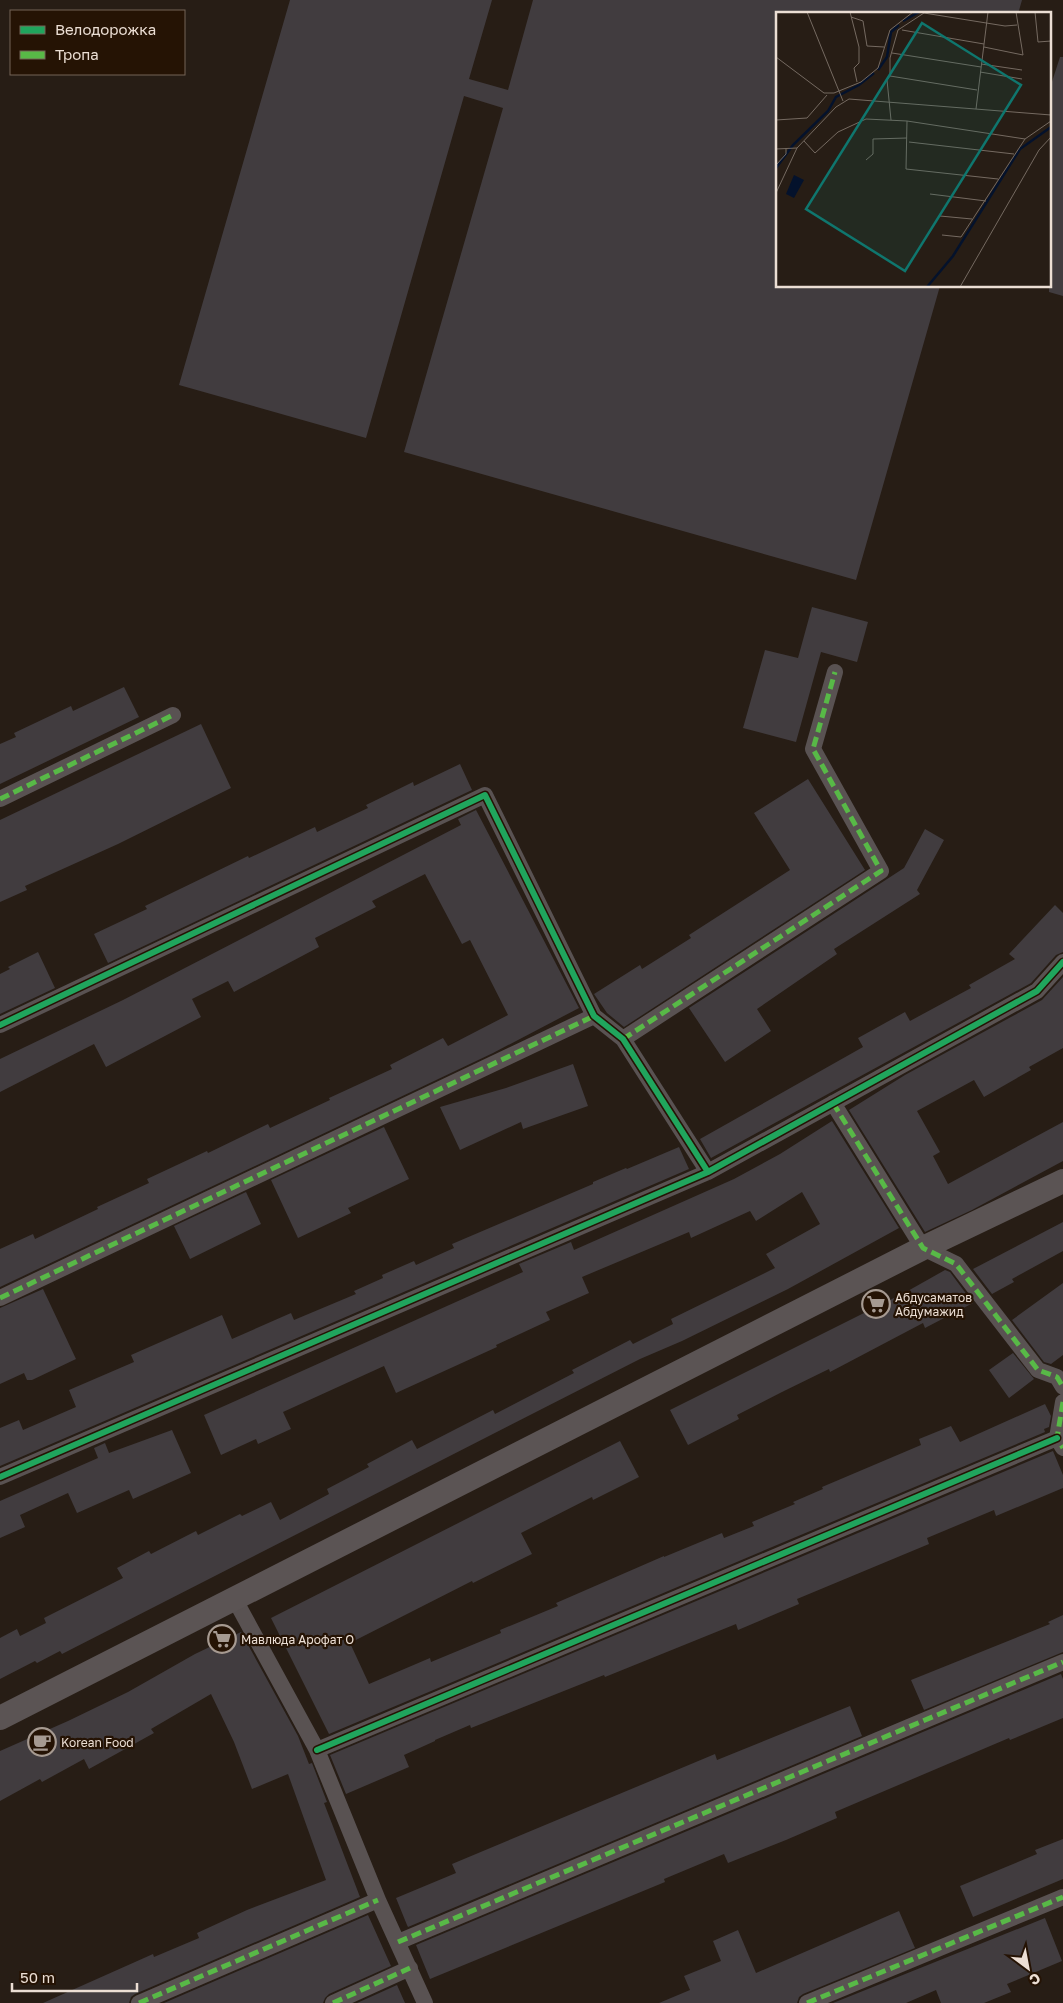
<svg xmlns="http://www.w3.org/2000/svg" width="1063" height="2003" font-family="'Golos Text',sans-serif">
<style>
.building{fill:#413c3f}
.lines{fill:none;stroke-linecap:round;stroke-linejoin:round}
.street{stroke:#595252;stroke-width:16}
.secondary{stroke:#5b5454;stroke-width:24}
.quiet{stroke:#58b947;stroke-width:5;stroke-dasharray:10 5;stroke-linecap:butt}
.cycleway-casing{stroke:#251304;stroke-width:9}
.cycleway{stroke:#20a55d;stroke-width:6}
.labels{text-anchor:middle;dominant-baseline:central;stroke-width:4.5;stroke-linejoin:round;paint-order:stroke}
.poi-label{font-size:12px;fill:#ebded4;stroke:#251304;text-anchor:start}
.inset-river{fill:none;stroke:#04122c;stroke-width:2.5}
.inset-road{fill:none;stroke:#756a61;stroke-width:1}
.view{fill:#0f766e;fill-opacity:0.15;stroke:#0f766e;stroke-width:2.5}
.inset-edge{fill:none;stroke:#ebded4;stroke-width:2.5}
</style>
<rect width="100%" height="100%" fill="#271d15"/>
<path class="building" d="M290 0H492L469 79 508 90 533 0H1022L1018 14H777V286H940L856 580 404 452 503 108 464 96 366 438 179 385Z
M1060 57H1063V296L1049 292V91Z
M812 607 868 622 857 662 821 652 796 742 743 728 765 650 798 658Z
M124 687 139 717 0 784V744L16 737 14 733 71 706 73 711Z
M201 724 231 788 118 844 25 886 27 890 0 902V820Z
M460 764 472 790 108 963 94 934 147 909 145 906 248 856 249 858 315 827 317 832 368 808 366 805 413 782 414 786Z
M808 779 865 870 624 1027 607 1013 594 994 640 965 642 969 691 938 689 935 790 870 754 813Z
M476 810 579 1008 493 1053 0 1287V1249L33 1234 35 1239 98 1209 97 1207 149 1183 147 1179 207 1151 208 1153 268 1124 270 1128 330 1100 329 1098 392 1069 390 1065 443 1038 448 1046 508 1015 470 940 462 944 425 874 372 901 376 907 315 938 319 947 234 992 228 981 192 999 201 1017 106 1067 94 1044 0 1092V1059L123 1000 461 825 458 819Z
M925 829 944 840 917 890 920 894 834 949 837 954 757 1009 771 1031 725 1062 689 1008 904 868Z
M1055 905 1063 913V952L1056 955 1031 983 711 1158 700 1139 863 1047 858 1038 905 1012 910 1021 971 988 969 985 1015 959 1009 954Z
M38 952 55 988 0 1014V974L10 969 8 967Z
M1063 977V1048L1029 1067 1031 1070 984 1097 974 1080 917 1111 940 1152 933 1156 948 1184 1063 1122V1161L972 1210 925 1232 849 1110 905 1075 1042 1000Z
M573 1064 588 1106 523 1129 521 1122 460 1150 440 1107 506 1088Z
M832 1121 899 1228 788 1289 682 1341 640 1359 62 1654 60 1651 37 1663 35 1661 0 1679V1638L17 1629 20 1636 46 1623 44 1618 123 1578 117 1568 149 1551 151 1554 196 1531 198 1535 240 1514 242 1516 271 1502 280 1520 329 1494 327 1489 369 1467 367 1464 412 1440 417 1449 493 1410 495 1414 574 1373 572 1370 630 1340 633 1344 673 1324 671 1319 775 1268 766 1254 820 1224 802 1192 756 1221 750 1211 691 1238 689 1232 582 1277 589 1293 546 1312 550 1320 496 1345 497 1347 396 1393 384 1366 283 1412 291 1429 258 1444 256 1439 221 1455 204 1415 523 1272 519 1264 571 1242 574 1250 734 1179 780 1154Z
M384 1127 409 1179 348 1208 351 1213 298 1238 271 1180Z
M679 1147 689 1169 0 1466V1428L19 1420 23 1430 76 1407 69 1390 134 1362 131 1355 222 1315 232 1339 291 1313 294 1320 356 1294 354 1291 383 1278 382 1275 414 1261 416 1265 454 1248 452 1244 593 1184V1182L626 1168 627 1169Z
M246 1192 261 1224 190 1259 174 1226Z
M1063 1222V1251L1012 1279 1014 1282 992 1294 973 1269Z
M945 1270 950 1272 973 1303 925 1328 923 1323 830 1372 829 1369 782 1392 737 1415 739 1419 688 1445 670 1410 906 1292Z
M1063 1283V1355L1051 1364 1044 1362 1012 1320Z
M43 1289 76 1359 32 1380H27L24 1373 0 1384V1308Z
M1013 1353 1034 1379 1009 1398 989 1370Z
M1045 1404 1051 1416 1049 1427 1044 1429 1045 1432 329 1734 271 1618 620 1441 639 1477 593 1500 592 1497 521 1533 532 1554 473 1583 472 1581 350 1643 369 1684 430 1658 431 1662 501 1633 500 1630 558 1606 556 1603 664 1556V1557L722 1533 724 1538 754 1526 752 1522 795 1504 793 1502 823 1489 822 1487 921 1445 919 1439 951 1426 960 1442Z
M172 1430 191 1473 133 1499 129 1490 77 1513 68 1493 20 1515 25 1527 0 1538V1501L98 1458 94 1448 105 1443 109 1453Z
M1053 1451 1063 1475V1488L996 1516 994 1510 927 1538 929 1544 797 1599 799 1604 738 1630 736 1624 605 1677 604 1675 471 1728 470 1725 435 1740V1741L404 1755 409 1767 346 1794 330 1755Z
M1063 1615V1652L924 1710 911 1680 1050 1624 1048 1622Z
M241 1632 298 1736 309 1764 312 1763 327 1802 324 1803 360 1897 135 1994 131 1997 129 2003H43L153 1954 154 1957 199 1938 197 1933 247 1910 326 1880 288 1774 252 1789 234 1742 211 1694 151 1729 154 1733 89 1769 84 1759 42 1782 40 1779 0 1801V1751L68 1721 128 1692 195 1654Z
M1061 1674 1063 1679V1718L1010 1740 1009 1738 835 1812 837 1818 786 1840 728 1863 724 1854 664 1879 665 1882 430 1979 416 1945Z
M850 1706 862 1736 408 1927 407 1925 396 1898 456 1873 452 1864 715 1754 717 1760Z
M1063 1839V1879L973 1917 960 1886 1037 1854 1035 1850Z
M899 1911 915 1948 803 1994 799 1997 797 2003H659L690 1990 684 1976 721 1961 713 1941 738 1930 756 1973Z
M368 1915 391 1966 329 1994 325 1998 323 2003H164Z
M1045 1918 1062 1961 1007 1984 1011 1992 984 2003H941L936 1990 906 2003H833Z
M397 1985 405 2003H357Z"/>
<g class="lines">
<path class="street" d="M0 799 173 715
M0 1025 485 795 594 1016 623 1039 708 1172
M623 1039 881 871 813 749 835 672
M833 1103 923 1248 956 1264 1038 1370 1057 1377 1063 1387
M0 1298 594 1016
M1063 1402 1057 1438 1063 1448
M0 1477 708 1172 1037 991 1063 962
M234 1598 317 1750 378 1900 425 2003
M317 1750 1057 1438
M398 1942 1063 1662
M139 2003 378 1900
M333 2003 410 1968
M807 2003 1063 1897"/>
<path class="secondary" d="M0 1718 923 1248 1063 1181"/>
<path class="quiet" d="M0 799 173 715
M623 1039 881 871 813 749 835 672
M833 1103 923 1248 956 1264 1038 1370 1057 1377 1063 1387
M0 1298 594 1016
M1063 1402 1057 1438 1063 1448
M398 1942 1063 1662
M139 2003 378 1900
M333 2003 410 1968
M807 2003 1063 1897"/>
<defs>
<path id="cycleway" d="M0 1025 485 795 594 1016 623 1039 708 1172
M0 1477 708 1172 1037 991 1063 962
M317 1750 1057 1438"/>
</defs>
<use href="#cycleway" class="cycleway-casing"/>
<use href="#cycleway" class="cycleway"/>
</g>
<defs>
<symbol id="supermarket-ring" viewBox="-11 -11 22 22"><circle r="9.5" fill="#251304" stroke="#a69a91" stroke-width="1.5"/><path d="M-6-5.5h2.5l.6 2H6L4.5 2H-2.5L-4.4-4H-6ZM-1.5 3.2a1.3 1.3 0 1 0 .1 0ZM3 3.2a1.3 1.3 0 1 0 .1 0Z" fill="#a69a91"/></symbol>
<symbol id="cafe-ring" viewBox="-11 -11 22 22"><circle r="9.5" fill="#251304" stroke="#a69a91" stroke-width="1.5"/><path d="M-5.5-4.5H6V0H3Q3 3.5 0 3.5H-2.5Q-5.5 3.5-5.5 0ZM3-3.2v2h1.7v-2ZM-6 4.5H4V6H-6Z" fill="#a69a91"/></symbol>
</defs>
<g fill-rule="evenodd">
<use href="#supermarket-ring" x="860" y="1288" width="32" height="32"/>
<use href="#supermarket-ring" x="206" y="1623" width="32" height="32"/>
<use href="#cafe-ring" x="26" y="1726" width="32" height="32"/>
</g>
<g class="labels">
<g class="poi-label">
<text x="895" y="1297">Абдусаматов<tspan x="895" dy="14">Абдумажид</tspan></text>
<text x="241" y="1639">Мавлюда Арофат О</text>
<text x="61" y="1742">Korean Food</text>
</g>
</g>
<g transform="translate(776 12)">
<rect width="275" height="275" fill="#271d15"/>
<path d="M18 163 28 168 18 186 10 182Z" fill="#04122c"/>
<path class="inset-river" d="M127 9 143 0M102 58 111 45 115 20 123 13M0 156 17 133 52 99 60 85 83 73 98 61M151 275 177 244 244 137 275 115"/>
<path class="inset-road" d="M31 0 67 89M74 0 83 35V51L78 56 81 70M259 0 262 30 275 29M75 5 87 9 91 34 108 35M126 18 208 32M208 35 247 43 240 0M116 41 205 55M0 45 48 81H58L85 70 102 56 114 18 137 0M205 52 246 58M275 52V87M204 60 246 67M114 64 201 78M200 97 212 0M0 108 31 106 51 83M115 108 111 68 114 64V46L122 18 148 1 229 14 241 13M131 109 130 157 222 167M28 129 39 141 62 120 90 107 131 109 249 127M133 130 238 142M0 137 21 136M90 148 97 142V127L131 126M0 153 10 142V136M0 181 21 136 60 95 73 87 275 103M154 182 210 189M164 204 196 207M166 223 185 225 249 127 275 109M184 275 263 138 275 125"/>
<path class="view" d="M146 11 245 73 129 259 30 197Z"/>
<rect width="275" height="275" class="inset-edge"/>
</g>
<rect x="10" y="10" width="175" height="65" fill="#251304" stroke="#746457"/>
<rect x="20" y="26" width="25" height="8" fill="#20a55d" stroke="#746457"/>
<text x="55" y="35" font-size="15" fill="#ebded4">Велодорожка</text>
<rect x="20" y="51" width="25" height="8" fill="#58b947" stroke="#746457"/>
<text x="55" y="60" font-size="15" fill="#ebded4">Тропа</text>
<g transform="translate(1028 1968) rotate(148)" stroke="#251304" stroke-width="4" paint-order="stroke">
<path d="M0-4L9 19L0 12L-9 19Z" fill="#ebded4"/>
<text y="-8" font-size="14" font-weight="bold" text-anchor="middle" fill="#ebded4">С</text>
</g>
<path d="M12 1983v8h125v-8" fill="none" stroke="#ebded4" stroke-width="2.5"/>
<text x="20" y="1983" font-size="15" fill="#ebded4" stroke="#251304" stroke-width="4" paint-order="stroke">50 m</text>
</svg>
